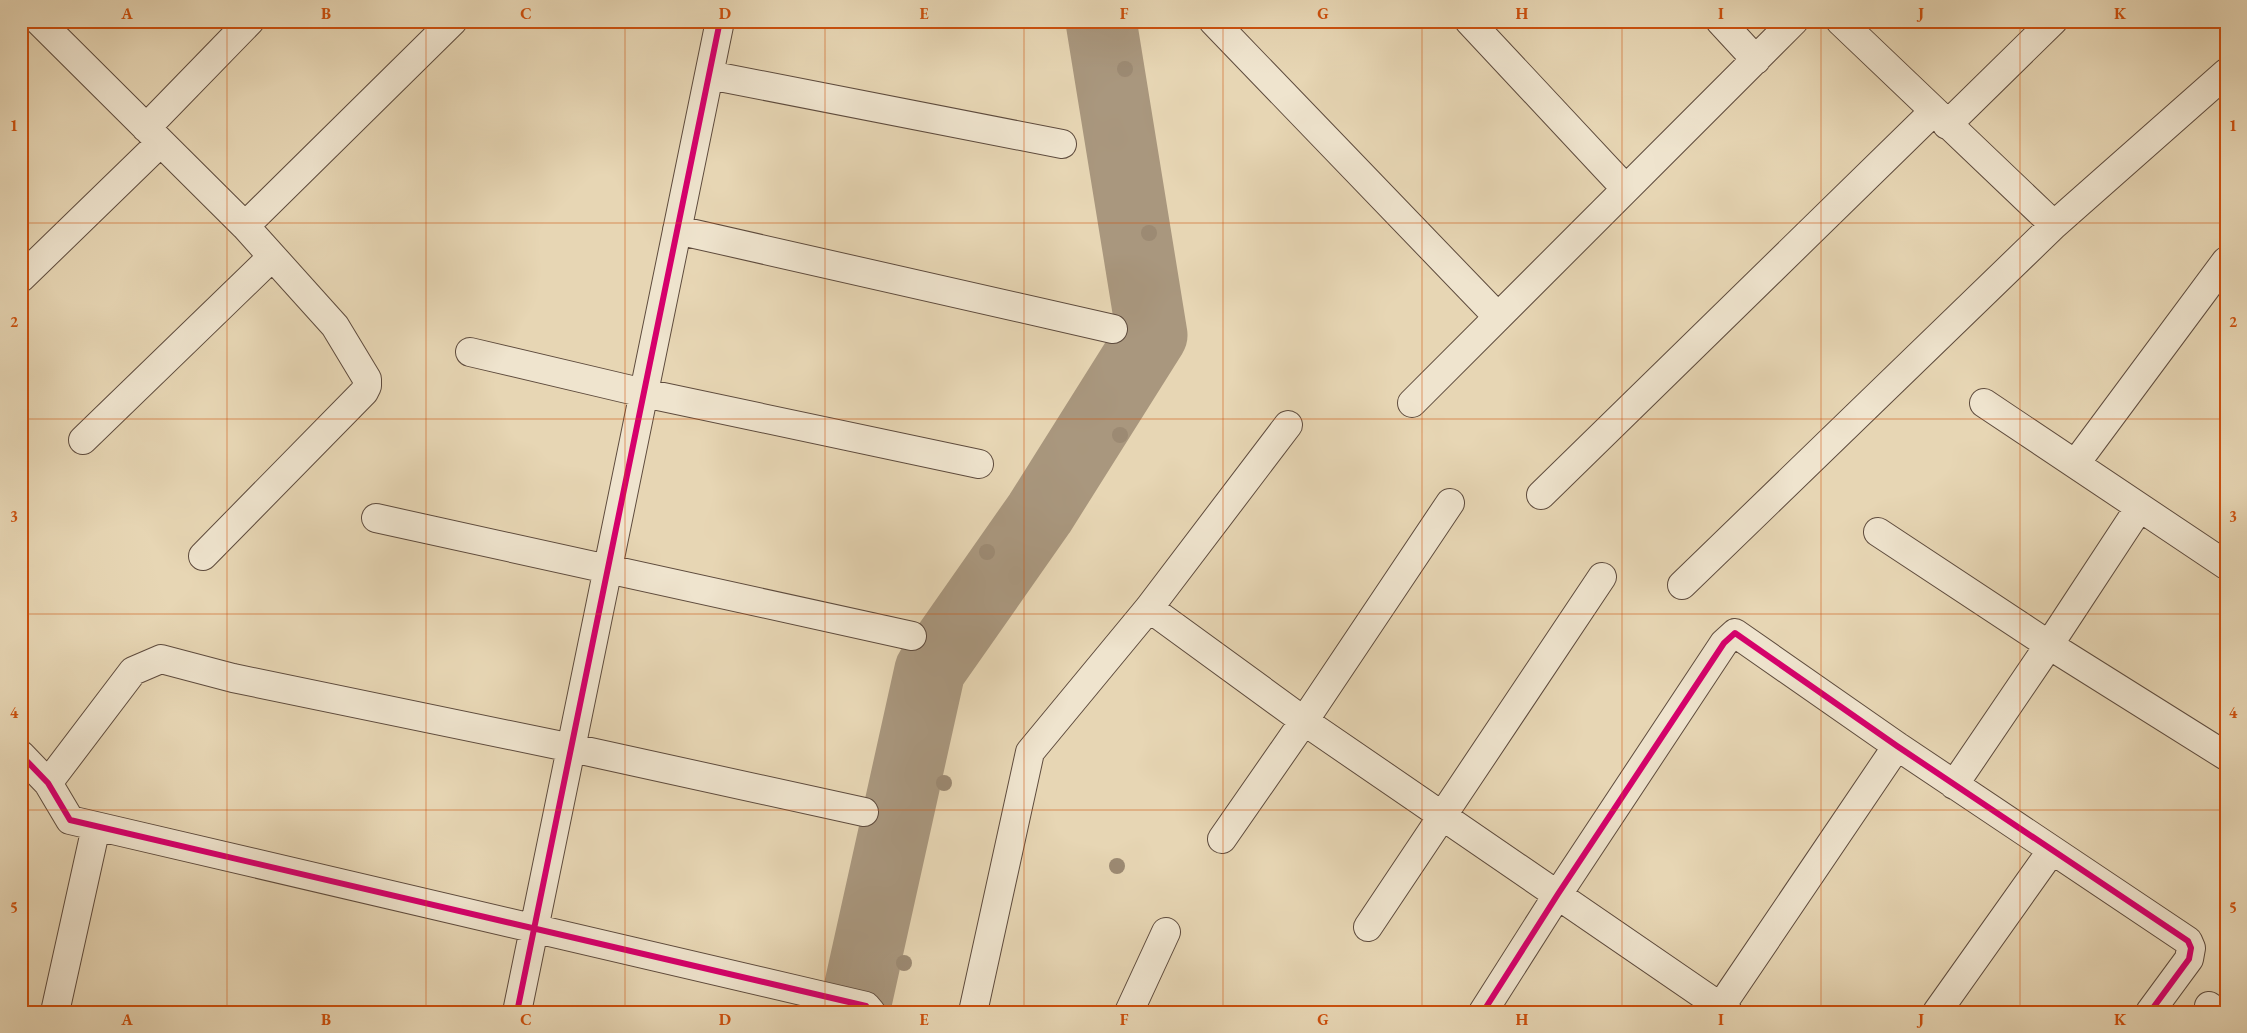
<svg xmlns="http://www.w3.org/2000/svg" width="2247" height="1033" font-family="'EB Garamond',serif">
<style>
.lines{fill:none;stroke-linecap:round;stroke-linejoin:round}
.river{stroke:#a9977e;stroke-width:71}
.minor-casing{stroke:#5e4b3d;stroke-width:30}
.minor{stroke:#efe4ce;stroke-width:28}
.cycleway-casing{stroke:#efe4ce;stroke-width:9}
.cycleway{stroke:#d6006c;stroke-width:6}
.tree{fill:#9c8a73}
.grid{fill:none;stroke:#cc500d;stroke-width:1;stroke-opacity:0.55}
.neatline{fill:none;stroke:#cc500d;stroke-width:2}
.grid-label{font-size:16px;text-anchor:middle;font-weight:bold;fill:#cc500d}
</style>
<rect width="100%" height="100%" fill="#e7d6b4"/>
<filter id="stains"><feTurbulence type="fractalNoise" baseFrequency=".004" numOctaves="4"/><feColorMatrix values="0 0 0 0 .2 0 0 0 0 .09 0 0 0 0 .02 0 0 0 .5 -.17"/></filter>
<radialGradient id="worn" r=".72"><stop offset=".6" stop-color="#630" stop-opacity="0"/><stop offset="1" stop-color="#630" stop-opacity=".3"/></radialGradient>
<g class="lines">
<path class="river" d="M854 1012 930 670 1040 513 1152 335 1101 21"/>
<defs>
<path id="minor" d="M39 21 245 226 335 326 367 379V386L364 392 203 556
M1213 21 1498 317
M1469 21 1626 189
M1720 21 1756 60
M1840 21 2054 225
M709 75 1062 144
M1947 125 2053 21
M146 128 250 21
M245 226 453 21
M677 230 1113 329
M21 278 160 143
M470 352 644 393 979 464
M1412 403 1794 21
M1984 403 2226 565
M83 440 272 257
M2076 463 2226 261
M1541 495 1933 112
M376 518 912 636
M1878 532 2049 645 2226 756
M1682 585 2054 225 2226 73
M1149 608 1304 721 1728 1012
M21 755 48 783 70 820 866 1006 871 1012
M48 783 133 671 161 659 233 678 572 748 864 812
M1954 785 2049 645 2139 508
M1222 839 1304 721 1450 503
M1368 927 1602 577
M2209 1006 2216 1012
M55 1012 96 827
M517 1012 720 21
M973 1012 1030 752 1149 608 1288 425
M1129 1012 1166 932
M1483 1012 1558 894 1724 643 1735 633 1897 746 2188 941 2191 948 2189 959 2150 1012
M1717 1012 1897 746
M1937 1012 2052 850"/>
</defs>
<use href="#minor" class="minor-casing"/>
<use href="#minor" class="minor"/>
<defs>
<path id="cycleway" d="M21 755 48 783 70 820 866 1006 871 1012
M517 1012 720 21
M1483 1012 1558 894 1724 643 1735 633 1897 746 2188 941 2191 948 2189 959 2150 1012"/>
</defs>
<use href="#cycleway" class="cycleway-casing"/>
<use href="#cycleway" class="cycleway"/>
</g>
<g class="tree">
<circle cx="1125" cy="69" r="8"/>
<circle cx="1149" cy="233" r="8"/>
<circle cx="1120" cy="435" r="8"/>
<circle cx="987" cy="552" r="8"/>
<circle cx="944" cy="783" r="8"/>
<circle cx="1117" cy="866" r="8"/>
<circle cx="904" cy="963" r="8"/>
</g>
<path class="grid" d="M227 21V1012M426 21V1012M625 21V1012M825 21V1012M1024 21V1012M1223 21V1012M1422 21V1012M1622 21V1012M1821 21V1012M2020 21V1012M21 223H2226M21 419H2226M21 614H2226M21 810H2226"/>
<rect width="2247" height="1033" fill="none" stroke="#e7d6b4" stroke-width="55"/>
<rect x="28" y="28" width="2192" height="978" class="neatline"/>
<g class="grid-label">
<text x="127" y="19">A</text>
<text x="326" y="19">B</text>
<text x="526" y="19">C</text>
<text x="725" y="19">D</text>
<text x="924" y="19">E</text>
<text x="1124" y="19">F</text>
<text x="1323" y="19">G</text>
<text x="1522" y="19">H</text>
<text x="1721" y="19">I</text>
<text x="1921" y="19">J</text>
<text x="2120" y="19">K</text>
<text x="14" y="131">1</text>
<text x="2233" y="131">1</text>
<text x="14" y="327">2</text>
<text x="2233" y="327">2</text>
<text x="14" y="522">3</text>
<text x="2233" y="522">3</text>
<text x="14" y="718">4</text>
<text x="2233" y="718">4</text>
<text x="14" y="913">5</text>
<text x="2233" y="913">5</text>
<text x="127" y="1025">A</text>
<text x="326" y="1025">B</text>
<text x="526" y="1025">C</text>
<text x="725" y="1025">D</text>
<text x="924" y="1025">E</text>
<text x="1124" y="1025">F</text>
<text x="1323" y="1025">G</text>
<text x="1522" y="1025">H</text>
<text x="1721" y="1025">I</text>
<text x="1921" y="1025">J</text>
<text x="2120" y="1025">K</text>
</g>
<rect width="100%" height="100%" filter="url(#stains)"/>
<rect width="100%" height="100%" fill="url(#worn)"/>
</svg>
